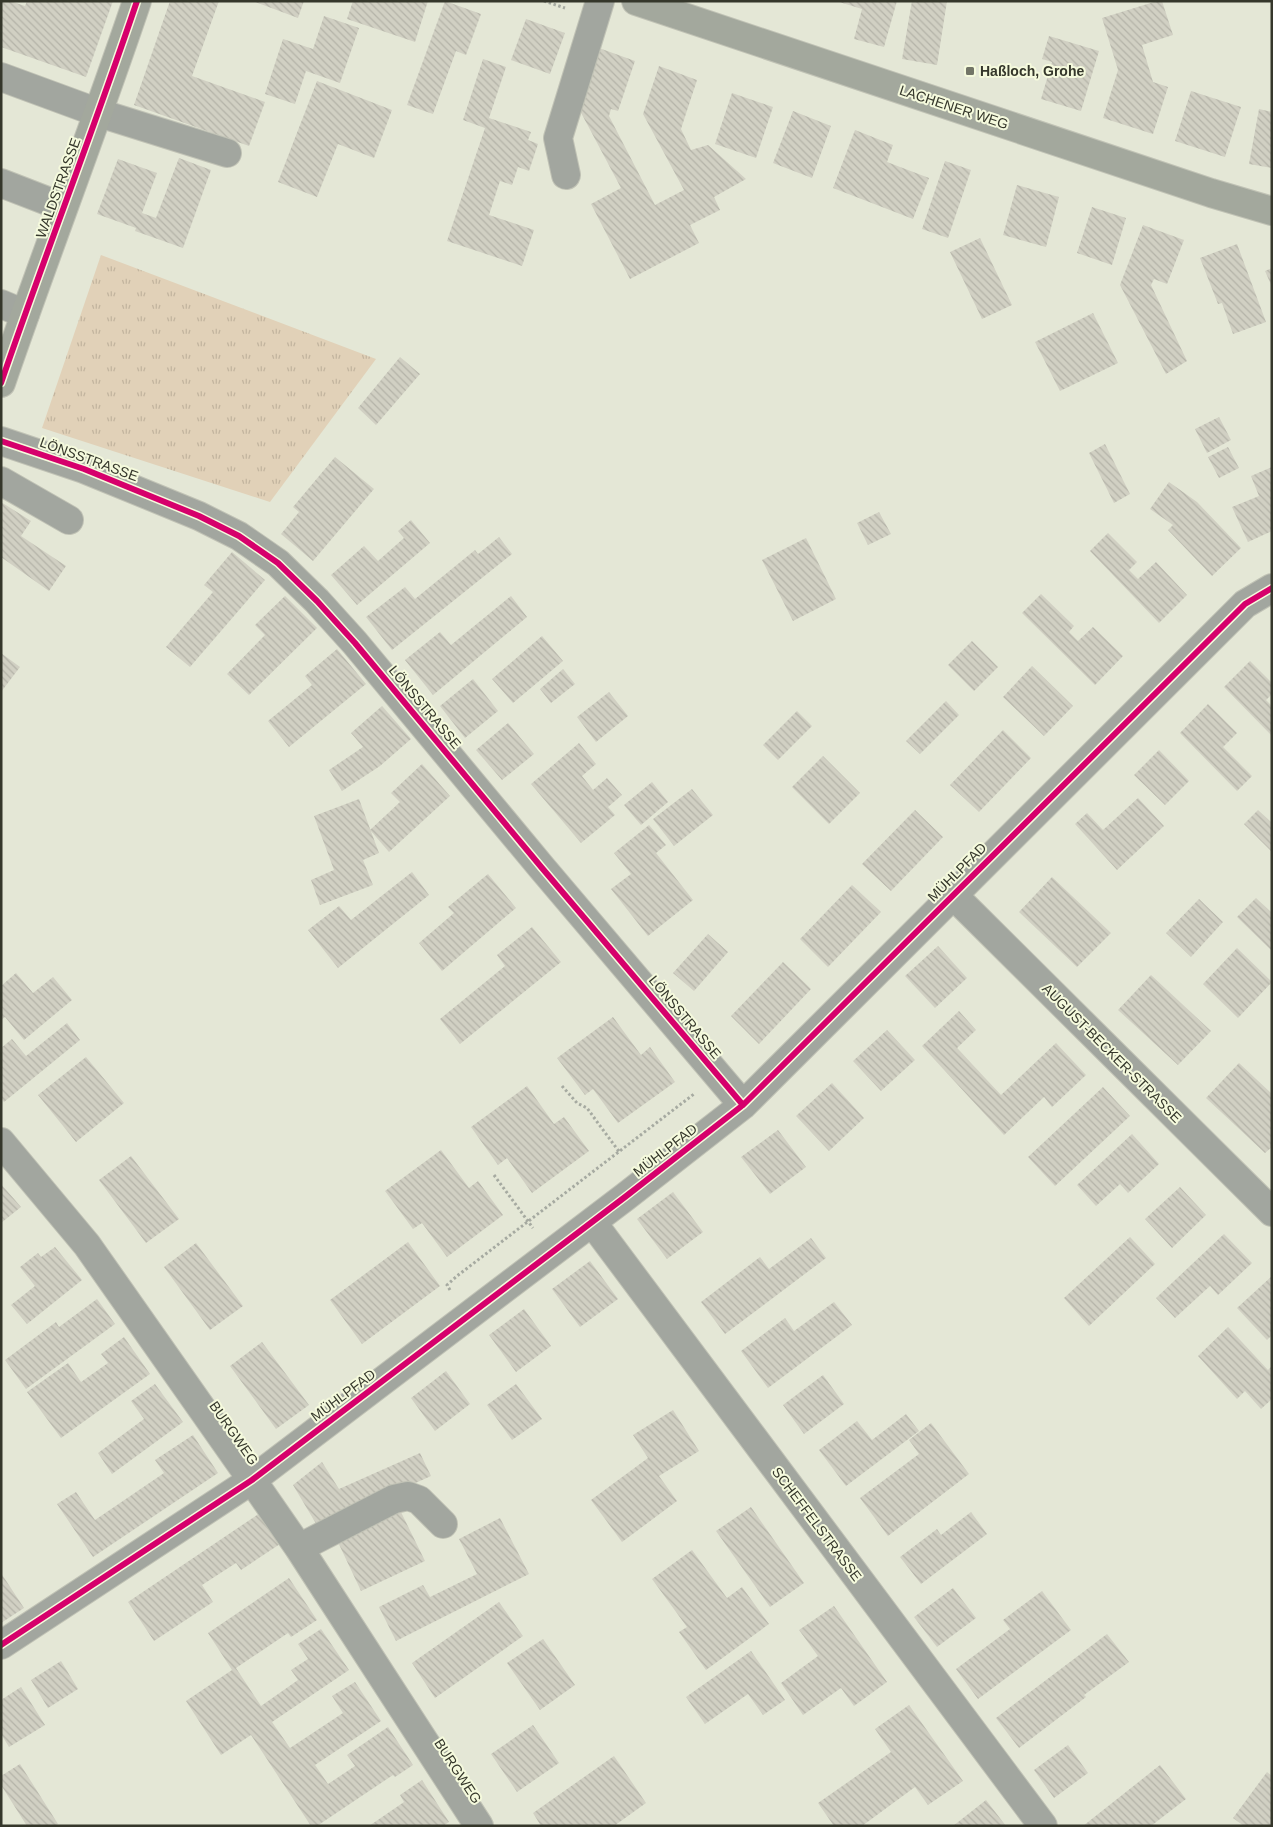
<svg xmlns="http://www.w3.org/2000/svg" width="1273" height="1827" font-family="Arial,sans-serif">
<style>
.park{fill:url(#park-tufts)}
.building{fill:url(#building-back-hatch)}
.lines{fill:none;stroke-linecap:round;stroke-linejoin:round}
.minor-casing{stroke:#c0c2b5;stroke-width:30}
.major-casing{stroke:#c0c2b5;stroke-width:30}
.path{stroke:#a6aaa1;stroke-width:3;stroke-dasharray:2.5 2.5;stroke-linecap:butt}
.minor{stroke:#a2a69f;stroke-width:28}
.major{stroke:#a3a89d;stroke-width:28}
.cycleway-casing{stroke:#f5fadd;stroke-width:9}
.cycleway{stroke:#d6006c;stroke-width:6}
.poi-dot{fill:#727567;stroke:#f5fadd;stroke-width:2}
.labels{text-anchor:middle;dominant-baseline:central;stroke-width:4;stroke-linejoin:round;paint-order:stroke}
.poi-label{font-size:14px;font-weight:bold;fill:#35372b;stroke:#f5fadd;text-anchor:start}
.street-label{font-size:14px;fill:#35372b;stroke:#f5fadd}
</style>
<defs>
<pattern id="park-tufts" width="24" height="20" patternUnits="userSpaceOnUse" patternTransform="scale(1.25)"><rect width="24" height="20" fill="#e1d1b8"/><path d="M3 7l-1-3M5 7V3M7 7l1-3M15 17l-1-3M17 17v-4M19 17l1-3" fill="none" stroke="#c2b49e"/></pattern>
<pattern id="building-back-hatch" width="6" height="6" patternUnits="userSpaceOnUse" patternTransform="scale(1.25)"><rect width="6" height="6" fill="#d1d0c3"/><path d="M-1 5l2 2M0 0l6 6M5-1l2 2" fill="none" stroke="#b4b3a8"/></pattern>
</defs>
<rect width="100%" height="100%" fill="#e4e7d6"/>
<path class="park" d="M101 255 376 359 270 502 42 428Z"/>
<path class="building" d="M1 1H10L25 6 27 1H113L86 77 1 47Z
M170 1H219L192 76 265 102 249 146 134 105Z
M253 1H304L298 18Z
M353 1H428L415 42 347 19Z
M445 1 481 14 466 55 456 51 433 114 407 105Z
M836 1H897L884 47 854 39 862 9Z
M912 1H947L937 65 902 59Z
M1157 1H1162L1173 35 1142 45 1153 82 1168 87 1153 134 1103 118 1118 70 1102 18Z
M324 16 359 28 340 83 306 71 295 104 265 94 283 39 313 49Z
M526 19 565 33 550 74 511 60Z
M1049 36 1099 51 1081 111 1041 99 1052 62 1042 59Z
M599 48 635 61 618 111 611 109 609 116 655 205 684 190 643 114 659 66 697 80 681 129 691 150 708 145 746 179 714 197 720 210 690 225 699 243 630 279 591 204 621 188 578 107Z
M483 59 506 67 489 118 531 132 528 140 538 144 529 171 518 167 512 185 500 181 489 215 534 230 522 266 447 241 485 128 463 120Z
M317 81 392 110 374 158 338 144 317 197 278 182Z
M1191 91 1241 107 1225 157 1175 141Z
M732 93 773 107 756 158 715 144Z
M1259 109 1272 112V168L1249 164Z
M793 111 831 126 812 178 773 163Z
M855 130 893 145 887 162 929 178 913 219 833 188Z
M179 158 211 170 183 248 135 231 136 228 97 214 118 159 157 173 142 213 156 218Z
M945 161 971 170 948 238 922 229Z
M1017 185 1059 197 1046 247 1003 235Z
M1092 207 1126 218 1112 265 1077 253Z
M1143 225 1184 240 1167 284 1154 279 1151 285 1187 361 1166 374 1120 285Z
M980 238 1012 305 982 319 950 252Z
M1237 244 1266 322 1233 334 1222 303 1218 304 1200 258Z
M1272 268V287L1265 271Z
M1093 313 1118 363 1060 391 1035 342Z
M400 357 420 374 376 425 358 408Z
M1219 417 1231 440 1207 453 1195 429Z
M1105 444 1130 494 1114 503 1089 453Z
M1228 447 1239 468 1219 478 1208 457Z
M335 457 374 489 313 561 281 534 299 512 293 507Z
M1272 467V531L1248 542 1232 507 1259 496 1251 476Z
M1169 482 1197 502 1241 548 1212 576 1168 530 1173 525 1150 509Z
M1 502 31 521 21 536 66 566 49 591 1 557Z
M879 512 891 534 868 545 857 523Z
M411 520 430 543 357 605 331 575 364 546 378 561 404 538 398 531Z
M1108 533 1137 562 1129 570 1138 579 1156 562 1187 595 1159 623 1090 551Z
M499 537 512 554 392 650 366 617 405 587 415 599 475 550 478 554Z
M806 538 836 599 793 621 762 560Z
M232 552 265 580 190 667 166 647 213 592 204 585Z
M1041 594 1074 626 1069 632 1078 641 1093 627 1123 656 1095 685 1022 613Z
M285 596 317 628 249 695 227 674 265 635 255 625Z
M511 596 527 617 433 695 405 660 440 632 451 645Z
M542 636 563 661 513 703 492 679Z
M972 641 998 667 974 691 948 665Z
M337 649 366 684 289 747 268 721 312 685 305 676Z
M1 653 20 667 1 692Z
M1250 661 1272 683V694L1266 700 1272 706V736L1224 687Z
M1032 666 1073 706 1044 736 1003 697Z
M563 669 575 684 551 703 540 689Z
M473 679 498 711 465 738 440 706Z
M609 692 628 716 596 742 577 717Z
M946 701 959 715 920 754 906 741Z
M1208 704 1237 733 1223 747 1252 776 1237 791 1180 733Z
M382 706 411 739 380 766 342 791 329 770 363 747 351 733Z
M797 711 812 726 778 760 763 745Z
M508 723 534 754 502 780 476 750Z
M1003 730 1031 758 979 812 950 785Z
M579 743 596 764 582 776 593 790 607 778 622 795 608 807 615 815 581 843 531 784Z
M1159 750 1189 781 1165 805 1134 775Z
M823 756 860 793 829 824 792 787Z
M422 764 450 796 389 852 370 830 400 802 391 793Z
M652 782 668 802 641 825 624 805Z
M692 789 713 815 674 846 653 819Z
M1138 798 1164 826 1117 870 1075 824 1087 813 1103 830Z
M359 799 379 853 363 860 373 885 320 905 311 880 334 870 314 816Z
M915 810 943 837 891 891 862 864Z
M1258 810 1272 823V852L1244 824Z
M649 825 666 845 656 853 693 900 648 936 611 889 631 874 614 853Z
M412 872 429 895 338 968 308 930 339 906 351 920Z
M488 874 516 908 442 971 419 943 454 913 448 907Z
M1052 877 1111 933 1077 967 1019 912Z
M852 885 881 912 828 967 800 939Z
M1256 898 1272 913V951L1237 917Z
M1199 899 1223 922 1191 957 1166 933Z
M532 927 561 962 460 1044 440 1019 505 966 497 955Z
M708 934 728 952 694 991 673 973Z
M938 946 967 978 935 1008 905 976Z
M1237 948 1272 982 1238 1018 1203 984Z
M783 962 811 989 759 1044 731 1016Z
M16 973 33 993 53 977 72 1000 24 1040 5 1017 1 1020V986Z
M1151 975 1211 1031 1178 1065 1118 1010Z
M959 1011 976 1030 957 1048 1001 1095 1056 1043 1086 1075 1052 1107 1044 1097 1004 1135 922 1046Z
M613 1017 641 1055 650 1047 675 1082 618 1123 593 1089 585 1095 557 1058Z
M67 1023 80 1040 4 1102 1 1098V1048L12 1039 26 1056Z
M887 1030 915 1060 881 1091 853 1061Z
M86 1057 124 1103 76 1142 38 1095Z
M1239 1063 1272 1094V1147L1265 1153 1206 1098Z
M832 1083 864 1118 829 1151 796 1116Z
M527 1086 554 1124 564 1117 589 1151 532 1193 507 1158 498 1165 471 1127Z
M1103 1087 1130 1116 1055 1186 1028 1157Z
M778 1130 806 1167 770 1194 741 1157Z
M1132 1134 1159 1164 1128 1193 1120 1184 1096 1206 1077 1185Z
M441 1150 469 1188 478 1181 503 1215 447 1257 422 1223 413 1229 385 1191Z
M131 1156 179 1219 146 1243 99 1180Z
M1 1184 21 1207 1 1223Z
M1180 1187 1206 1215 1172 1248 1145 1219Z
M673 1192 703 1232 667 1259 637 1219Z
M1224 1234 1252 1263 1218 1295 1210 1286 1175 1318 1156 1298Z
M1130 1237 1155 1264 1089 1326 1064 1298Z
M811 1238 826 1258 725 1334 701 1302 760 1257 769 1269Z
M408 1242 440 1286 362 1344 330 1300Z
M196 1243 243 1306 210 1330 164 1267Z
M55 1247 82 1280 27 1324 11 1305 35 1286 20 1267 38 1253 41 1257Z
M590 1261 618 1299 580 1327 552 1289Z
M1272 1276V1335L1267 1340 1237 1308Z
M97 1299 115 1324 26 1389 5 1360 56 1322 59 1327Z
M834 1302 852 1325 768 1388 741 1351 785 1318 794 1331Z
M524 1309 551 1346 516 1372 489 1335Z
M1228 1327 1268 1370 1272 1366V1399L1261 1409 1245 1391 1237 1399 1198 1356Z
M124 1337 150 1374 61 1438 27 1392 68 1363 81 1382 108 1363 101 1354Z
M262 1342 309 1405 276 1429 230 1366Z
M446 1371 470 1404 435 1431 411 1398Z
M823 1375 844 1404 804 1434 783 1405Z
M155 1384 183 1422 112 1474 98 1453 144 1419 131 1401Z
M516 1384 542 1419 512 1440 487 1405Z
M673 1410 699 1451 659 1476 677 1501 622 1542 591 1500 648 1458 633 1435Z
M906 1414 919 1431 846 1486 819 1450 857 1421 872 1440Z
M931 1423 969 1474 888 1536 860 1498 919 1454 909 1440Z
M193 1435 218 1473 93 1557 57 1504 76 1492 95 1520 164 1473 155 1460Z
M420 1453 431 1476 318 1527 293 1485 322 1462 339 1489Z
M751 1507 804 1583 770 1607 716 1531Z
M399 1508 425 1561 361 1591 336 1538Z
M971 1512 987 1534 921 1584 900 1557 937 1529 941 1535Z
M260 1513 280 1544 241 1570 236 1563 202 1585 213 1602 154 1641 128 1602Z
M500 1518 529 1574 396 1641 379 1607 423 1585 430 1597 477 1574 459 1539Z
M692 1550 727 1598 742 1587 769 1624 706 1670 679 1632 687 1627 652 1579Z
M1 1573 24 1608 1 1623Z
M289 1578 317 1620 291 1637 288 1633 236 1668 261 1706 298 1680 291 1670 308 1659 298 1644 321 1629 349 1670 272 1722 290 1748 343 1713 332 1696 355 1682 381 1721 315 1765 328 1784 355 1766 347 1755 388 1727 413 1765 395 1777 393 1775 317 1826H311L251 1735 221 1755 186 1701 232 1670 208 1633Z
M953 1588 976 1618 937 1647 914 1617Z
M1042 1591 1071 1630 978 1699 956 1669 1010 1629 1003 1620Z
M499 1602 523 1636 435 1698 412 1663Z
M834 1606 887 1682 854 1706 841 1688 803 1715 781 1683 818 1656 799 1630Z
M1107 1634 1129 1662 1084 1695 1086 1697 1019 1748 996 1718Z
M543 1639 575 1685 540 1710 507 1663Z
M751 1651 785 1700 763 1715 748 1694 705 1724 686 1697Z
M61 1661 78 1689 48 1708 31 1680Z
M21 1687 45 1725 9 1747 1 1734V1700Z
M909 1705 963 1781 928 1805 915 1787 862 1826H834L818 1803 891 1752 875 1729Z
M533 1725 559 1763 517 1792 491 1754Z
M1068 1745 1088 1773 1054 1798 1034 1770Z
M614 1756 646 1803 614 1826H541L533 1813Z
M20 1764 58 1824 55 1826H27L1 1785V1776Z
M1160 1765 1186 1799 1151 1826H1083Z
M1267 1772 1272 1776V1826H1244L1233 1818Z
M422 1780 449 1822 443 1826H369L404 1802 400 1795Z
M986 1800 1006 1826H953Z"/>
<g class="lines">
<defs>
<path id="minor" d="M1 77 99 113 227 153
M566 175 558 138 600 1
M1 183 63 207
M1 304 25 314
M1 441 84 469 199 516 239 536 278 563 317 601 355 643 542 868 743 1105
M1 481 69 520
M953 895 1272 1212
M1 1142 87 1245 252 1480 299 1548 479 1826
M592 1222 1043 1826
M299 1548 394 1499 408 1496 419 1500 443 1524
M1 1645 252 1480 625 1197 743 1105 1245 604 1272 588"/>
<path id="major" d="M636 1 1211 193 1272 211
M1 383C45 255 94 129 137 1"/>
</defs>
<use href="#minor" class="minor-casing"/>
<use href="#major" class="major-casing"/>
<path class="path" d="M544 1 565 8
M562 1086 577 1103 587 1108 620 1153
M494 1175 533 1228
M450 1290 447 1285 457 1276 694 1094"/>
<use href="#minor" class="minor"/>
<use href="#major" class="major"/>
<defs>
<path id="cycleway" d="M1 383C45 255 94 129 137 1
M1 441 84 469 199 516 239 536 278 563 317 601 355 643 542 868 743 1105
M1 1645 252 1480 625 1197 743 1105 1245 604 1272 588"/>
</defs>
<use href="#cycleway" class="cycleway-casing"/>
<use href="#cycleway" class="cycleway"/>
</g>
<rect class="poi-dot" x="965" y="66" width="10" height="10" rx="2.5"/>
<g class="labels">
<g class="poi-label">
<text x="980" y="71">Haßloch, Grohe</text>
</g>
<g class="street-label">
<text transform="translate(954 107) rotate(18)">LACHENER WEG</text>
<text transform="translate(58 188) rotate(-70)">WALDSTRASSE</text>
<text transform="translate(89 459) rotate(20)">LÖNSSTRASSE</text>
<text transform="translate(425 707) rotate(50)">LÖNSSTRASSE</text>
<text transform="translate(957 872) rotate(-45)">MÜHLPFAD</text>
<text transform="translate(685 1017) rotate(50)">LÖNSSTRASSE</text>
<text transform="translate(1112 1053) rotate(45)">AUGUST-BECKER-STRASSE</text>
<text transform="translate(665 1150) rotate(-38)">MÜHLPFAD</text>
<text transform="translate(343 1395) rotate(-37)">MÜHLPFAD</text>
<text transform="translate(234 1433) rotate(55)">BURGWEG</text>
<text transform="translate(817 1524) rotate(53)">SCHEFFELSTRASSE</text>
<text transform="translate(458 1771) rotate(57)">BURGWEG</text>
</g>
</g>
<rect width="1273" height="1827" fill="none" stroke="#35372b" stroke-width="5"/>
</svg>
